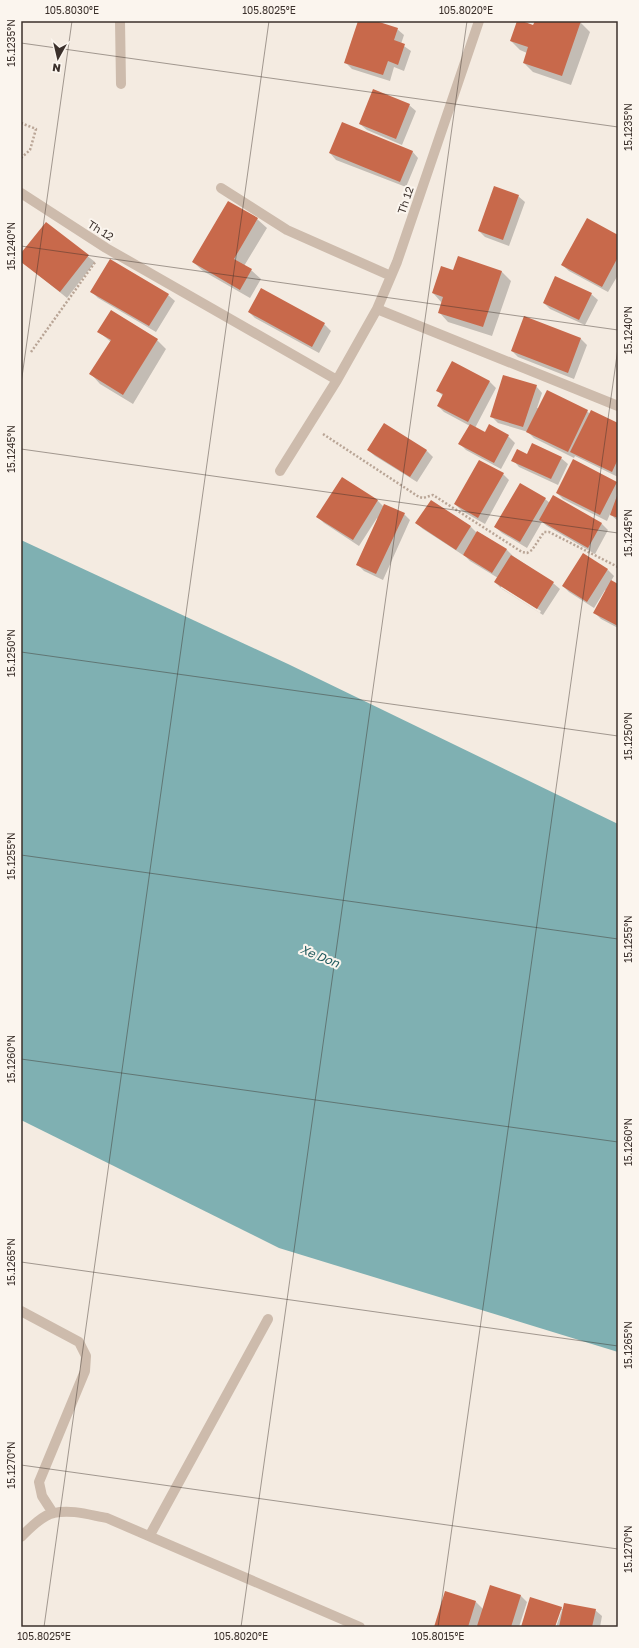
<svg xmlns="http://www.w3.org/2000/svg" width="639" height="1648" font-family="'Golos Text',sans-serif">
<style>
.water{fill:#7fb0b2}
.shadow{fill:#0003;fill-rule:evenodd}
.building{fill:#c8694b}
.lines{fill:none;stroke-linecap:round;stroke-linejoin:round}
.path{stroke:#b9a596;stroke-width:2.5;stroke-dasharray:2 2;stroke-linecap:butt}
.minor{stroke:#cdbbac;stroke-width:10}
.ticks{fill:none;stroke:#3b302b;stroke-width:1;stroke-opacity:0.45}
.labels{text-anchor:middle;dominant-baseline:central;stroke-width:4;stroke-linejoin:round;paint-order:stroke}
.street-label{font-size:11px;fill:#3b302b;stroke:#fbf5ee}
.water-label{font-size:12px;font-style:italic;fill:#1f5a5e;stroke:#fbf5ee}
.neatline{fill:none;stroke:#3b302b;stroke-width:1.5}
.ticks-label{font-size:10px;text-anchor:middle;fill:#3b302b}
</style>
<rect width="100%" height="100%" fill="#f4ebe1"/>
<path class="water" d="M21 540 288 664 618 824V1352L279 1248 21 1120Z"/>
<path class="shadow" d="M359 21H373L397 29 404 35 401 44 411 51 404 71 394 67 390 81 352 69 345 62Z
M518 21 534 26 536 21H576L580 22 590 32 571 85 533 72 524 63 527 53 520 50 511 41Z
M409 105 416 111 402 145 367 130 360 124Z
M412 151 418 158 406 187 336 160 330 153Z
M518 196 525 202 509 246 485 237 479 231Z
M257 219 267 228 244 266 251 270 261 279 250 298 203 271 193 262Z
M46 223 95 262 67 298 21 261V255Z
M618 236V275L608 292 569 271 562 265Z
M110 261 168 295 175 301 156 332 98 298 92 292Z
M453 271 502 272 511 281 492 336 448 322 439 312 442 303 433 293Z
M261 290 324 324 331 331 319 353 255 318 249 312Z
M591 294 598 300 585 325 550 309 544 303Z
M99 332 157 340 166 349 133 404 100 384 91 374 111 342Z
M581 339 587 345 574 379 518 357 512 351Z
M490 382 496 388 475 428 485 433 489 426 508 436 515 443 501 469 466 450 460 444 470 426 444 412 438 406 443 396 438 391Z
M536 386 542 393 537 408 587 411 590 414 618 424V477L575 456 574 458 534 438 528 432 498 423 491 416Z
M384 425 427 451 433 457 417 482 375 456 368 450Z
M528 456 561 458 568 464 558 485 519 467 513 460Z
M503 474 509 480 485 524 462 511 455 504Z
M342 478 378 501 384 507 404 514 410 520 383 580 364 571 357 564 378 519 377 518 359 546 324 523 318 517Z
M617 482 618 484V521L610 514 607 521 563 499 557 493Z
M553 497 602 524 608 530 595 554 547 526 542 522 527 548 502 533 495 527 545 499 550 503Z
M431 501 471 527 477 533 478 532 507 550 513 556 553 583 560 589 543 615 502 589 495 582 498 578 470 561 463 554V555L423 529 416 523ZM501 586 541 611 540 613 501 588Z
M608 570 614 576 611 581 618 585V628L601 619 595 613 607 591 605 590 594 608 569 592 563 586Z
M491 1586 521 1596 527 1602 519 1627H479L477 1625 476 1627H435L476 1602 483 1609Z
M561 1608 564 1610H595L602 1616 600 1627H556L562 1610H560L554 1627H522Z"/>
<path class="building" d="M358 21H376L398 28 394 40 405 44 398 65 388 61 383 75 344 63Z
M517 21H522L533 25 535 21H581L562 76 523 63 528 47 510 41Z
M373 89 410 104 396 139 359 124Z
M342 122 413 151 400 182 329 153Z
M494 186 519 195 503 240 478 231Z
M228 201 258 218 234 259 252 269 240 290 192 262Z
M587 218 618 235V257L602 287 561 265Z
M46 222 89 255 60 292 21 262V253Z
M458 256 502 271 483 327 438 313 443 297 432 293 441 266 453 270Z
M110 259 169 294 149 326 90 292Z
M555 276 592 293 579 320 543 303Z
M261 288 325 323 312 347 248 312Z
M111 310 158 339 123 395 89 374 111 340 97 332Z
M524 316 581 338 568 373 511 351Z
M452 361 490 381 468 422 437 406 443 394 436 391Z
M503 375 537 385 523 427 490 417Z
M547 390 588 410 568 452 526 432Z
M591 410 618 423V459L612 472 570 452Z
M384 423 427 450 410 477 367 450Z
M470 424 485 432 489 424 509 435 494 463 458 444Z
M532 443 562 457 551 479 511 461 517 449 527 454Z
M573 459 617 482 600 515 556 493Z
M479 460 504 473 478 518 454 504Z
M342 477 378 500 353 540 316 517Z
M520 483 546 498 520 542 494 527Z
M618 493V518L610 515Z
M553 495 602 523 588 548 539 520Z
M431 500 471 526 456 550 415 523Z
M384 504 405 513 376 574 356 565Z
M477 531 507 549 492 573 463 555Z
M583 553 608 569 587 602 562 586Z
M511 555 554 582 537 609 494 582Z
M611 580 618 584V626L593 613Z
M490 1585 521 1595 511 1627 477 1626Z
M445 1591 476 1601 468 1627H434Z
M530 1597 562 1607 555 1627H521Z
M564 1603 596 1609 592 1627H559Z"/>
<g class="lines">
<path class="path" d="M21 123 36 129 30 150 21 158
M31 352 96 261
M323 434 419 497 423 498 433 495 522 552 527 553 532 550 544 532H549L618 567"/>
<path class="minor" d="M120 21 121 84
M221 188 287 230 391 276
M21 193 106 248 337 380
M377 309 618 406
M280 471 337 380 377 309 397 262 479 21
M21 1311 79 1342 86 1356 85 1371 39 1482 42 1496 53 1513
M150 1535 268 1319
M21 1537C29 1529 42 1515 54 1513 71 1509 90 1515 107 1518L360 1627"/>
</g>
<path class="ticks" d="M21 43 618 127M21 246 618 330M21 384 72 21M21 449 618 533M21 652 618 736M21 855 618 939M21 1059 618 1142M21 1262 618 1346M21 1465 618 1549M44 1627 269 21M241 1627 467 21M438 1627 618 348"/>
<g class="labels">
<g class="street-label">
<text transform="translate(405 200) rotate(-71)">Th 12</text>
<text transform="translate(101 230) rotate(32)">Th 12</text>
</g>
<g class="water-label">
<text transform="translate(320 956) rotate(22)">Xe Don</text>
</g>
</g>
<rect width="639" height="1648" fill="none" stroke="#fbf5ee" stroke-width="44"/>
<g transform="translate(58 58) rotate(188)" stroke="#fbf5ee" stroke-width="3" paint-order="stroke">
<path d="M0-3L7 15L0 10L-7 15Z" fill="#3b302b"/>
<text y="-6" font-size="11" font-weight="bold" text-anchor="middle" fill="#3b302b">N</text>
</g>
<rect x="22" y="22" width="595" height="1604" class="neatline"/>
<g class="ticks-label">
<text x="72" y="14">105.8030°E</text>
<text x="269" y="14">105.8025°E</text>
<text x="466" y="14">105.8020°E</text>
<text transform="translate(11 43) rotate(-90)" y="4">15.1235°N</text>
<text transform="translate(628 127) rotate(-90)" y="4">15.1235°N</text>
<text transform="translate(11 246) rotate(-90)" y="4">15.1240°N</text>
<text transform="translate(628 330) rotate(-90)" y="4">15.1240°N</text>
<text transform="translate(11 449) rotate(-90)" y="4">15.1245°N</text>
<text transform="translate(628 533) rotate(-90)" y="4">15.1245°N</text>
<text transform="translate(11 653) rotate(-90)" y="4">15.1250°N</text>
<text transform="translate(628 736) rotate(-90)" y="4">15.1250°N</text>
<text transform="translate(11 856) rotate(-90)" y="4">15.1255°N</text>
<text transform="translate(628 939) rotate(-90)" y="4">15.1255°N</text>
<text transform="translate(11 1059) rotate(-90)" y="4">15.1260°N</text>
<text transform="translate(628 1142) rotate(-90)" y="4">15.1260°N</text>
<text transform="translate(11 1262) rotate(-90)" y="4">15.1265°N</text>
<text transform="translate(628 1345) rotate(-90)" y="4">15.1265°N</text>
<text transform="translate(11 1465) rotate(-90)" y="4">15.1270°N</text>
<text transform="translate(628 1549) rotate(-90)" y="4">15.1270°N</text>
<text x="44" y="1640">105.8025°E</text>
<text x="241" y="1640">105.8020°E</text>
<text x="438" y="1640">105.8015°E</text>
</g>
</svg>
